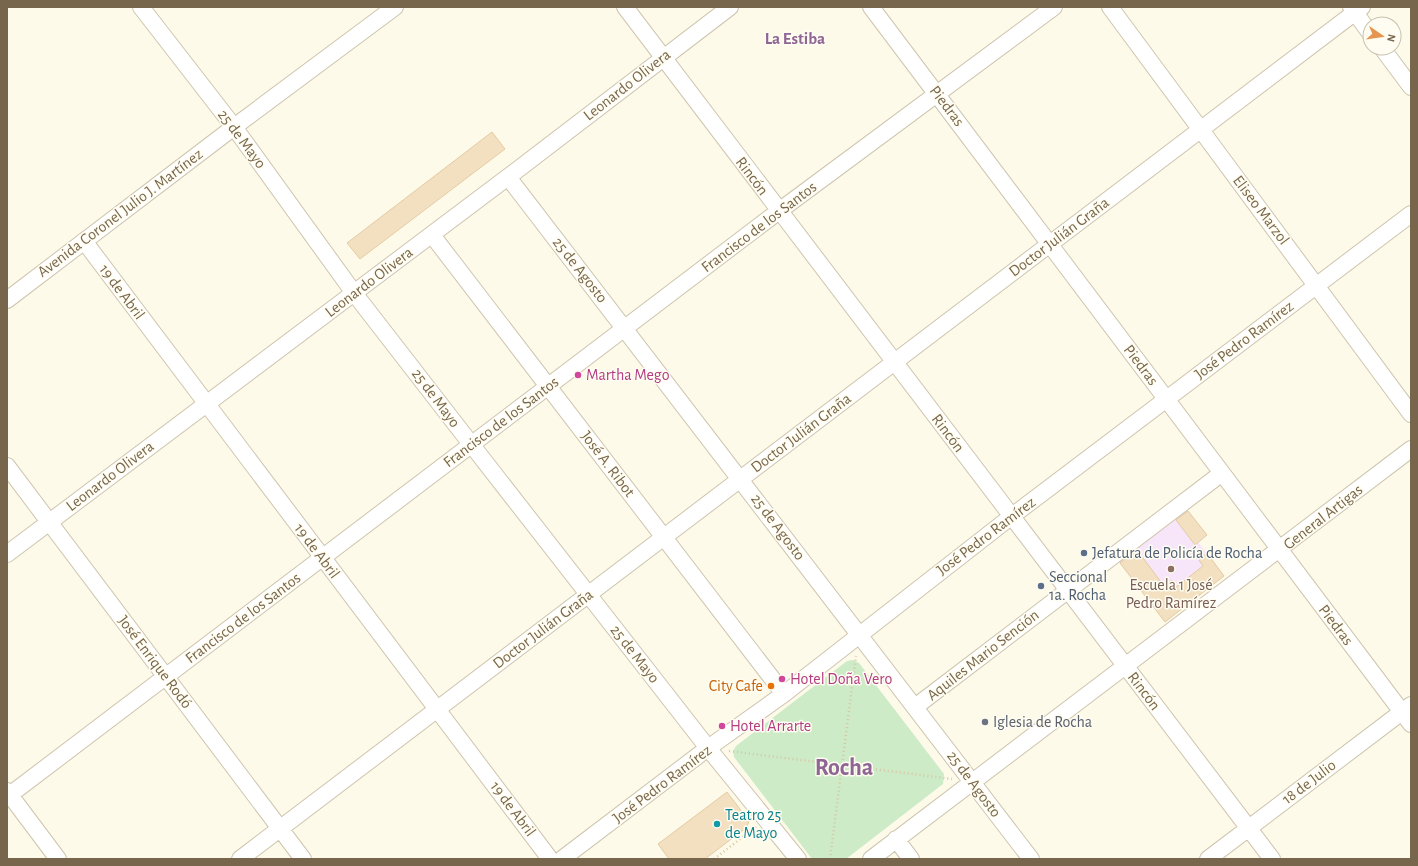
<svg xmlns="http://www.w3.org/2000/svg" width="1418" height="866" font-family="'Alegreya Sans',sans-serif">
<style>
.education{fill:#f7e6f9}
.green{fill:#cdebc7}
.building{fill:#f2e0c1;stroke:#e5cba2}
.lines{fill:none;stroke-linecap:round;stroke-linejoin:round}
.street-casing{stroke:#cfc5ae;stroke-width:18}
.path{stroke:#d8c4a4;stroke-width:2.5;stroke-dasharray:1 3;stroke-linecap:butt}
.street{stroke:#fff;stroke-width:16}
.hotel-dot{fill:#d1479c;stroke:#fffdf1;stroke-width:1.5}
.service-dot{fill:#5c6f8a;stroke:#fffdf1;stroke-width:1.5}
.education-dot{fill:#8d6e63;stroke:#fffdf1;stroke-width:1.5}
.food-dot{fill:#e8710a;stroke:#fffdf1;stroke-width:1.5}
.worship-dot{fill:#6b7280;stroke:#fffdf1;stroke-width:1.5}
.culture-dot{fill:#0f9aa8;stroke:#fffdf1;stroke-width:1.5}
.labels{text-anchor:middle;dominant-baseline:central;stroke-width:3;stroke-linejoin:round;paint-order:stroke}
.street-label{font-size:16px;fill:#78664c;stroke:#fffdf1}
.hotel-label{font-size:16px;fill:#b23c85;stroke:#fffdf1;text-anchor:start}
.service-label{font-size:16px;fill:#4e5e75;stroke:#fffdf1;text-anchor:start}
.education-label{font-size:16px;fill:#785e54;stroke:#fffdf1}
.food-label{font-size:16px;fill:#c56008;stroke:#fffdf1;text-anchor:end}
.worship-label{font-size:16px;fill:#5b616d;stroke:#fffdf1;text-anchor:start}
.culture-label{font-size:16px;fill:#0d838f;stroke:#fffdf1;text-anchor:start}
.neighbourhood-label{font-size:17px;font-weight:bold;fill:#8f6594;stroke:#fffdf1}
.town-label{font-size:24px;font-weight:bold;fill:#8f6594;stroke:#fffdf1}
</style>
<rect width="100%" height="100%" fill="#fdfaea"/>
<path class="education" d="M1186 508 1207 535 1198 542 1224 576 1165 622 1118 561Z"/>
<path class="green" d="M853 660 859 663 944 774 943 784 846 859H812L734 757 733 751 736 746 847 661Z"/>
<path class="building" d="M492 132 505 149 360 259 347 243Z
M1188 511 1207 535 1195 545 1176 520Z
M1137 550 1164 586 1172 580 1176 587 1203 566 1199 560 1207 553 1224 576 1165 622 1120 563Z
M727 792 749 821 747 827 705 859H669L658 844Z"/>
<g class="lines">
<defs>
<path id="street" d="M141 7 234 127 354 293 471 444 708 748 798 859
M625 7 1272 859
M871 7 1411 724
M1110 7 1411 414
M1351 7 1370 33
M1382 48 1411 87
M508 177 1031 859
M432 235 784 694
M84 241 550 859
M7 300 234 127 395 7
M7 466 303 859
M7 554 508 177 730 7
M915 707 1222 473
M7 791 58 859
M7 797 779 211 1054 7
M896 839 911 859
M240 859 1362 7
M562 859 708 748 784 694 1012 516 1411 214
M871 859 1411 449
M1208 859 1411 705"/>
</defs>
<use href="#street" class="street-casing"/>
<path class="path" d="M729 751 952 779
M714 859 756 827
M830 859 856 656"/>
<use href="#street" class="street"/>
</g>
<g class="hotel-dot">
<circle cx="578" cy="375" r="4"/>
<circle cx="782" cy="679" r="4"/>
<circle cx="722" cy="726" r="4"/>
</g>
<g class="service-dot">
<circle cx="1084" cy="553" r="4"/>
<circle cx="1041" cy="586" r="4"/>
</g>
<circle class="education-dot" cx="1171" cy="569" r="4"/>
<circle class="food-dot" cx="771" cy="686" r="4"/>
<circle class="worship-dot" cx="985" cy="722" r="4"/>
<circle class="culture-dot" cx="717" cy="824" r="4"/>
<g class="labels">
<g class="street-label">
<text transform="translate(627 85) rotate(-38)">Leonardo Olivera</text>
<text transform="translate(947 106) rotate(53)">Piedras</text>
<text transform="translate(242 139) rotate(53)">25 de Mayo</text>
<text transform="translate(752 176) rotate(53)">Rincón</text>
<text transform="translate(1261 210) rotate(53)">Eliseo Marzol</text>
<text transform="translate(120 213) rotate(-37)">Avenida Coronel Julio J. Martínez</text>
<text transform="translate(759 227) rotate(-37)">Francisco de los Santos</text>
<text transform="translate(1059 237) rotate(-37)">Doctor Julián Graña</text>
<text transform="translate(580 270) rotate(52)">25 de Agosto</text>
<text transform="translate(369 282) rotate(-37)">Leonardo Olivera</text>
<text transform="translate(122 292) rotate(53)">19 de Abril</text>
<text transform="translate(1244 340) rotate(-37)">José Pedro Ramírez</text>
<text transform="translate(1141 365) rotate(53)">Piedras</text>
<text transform="translate(436 398) rotate(53)">25 de Mayo</text>
<text transform="translate(501 422) rotate(-37)">Francisco de los Santos</text>
<text transform="translate(801 433) rotate(-37)">Doctor Julián Graña</text>
<text transform="translate(948 433) rotate(53)">Rincón</text>
<text transform="translate(608 464) rotate(53)">José A. Ribot</text>
<text transform="translate(110 476) rotate(-37)">Leonardo Olivera</text>
<text transform="translate(1323 517) rotate(-38)">General Artigas</text>
<text transform="translate(778 527) rotate(53)">25 de Agosto</text>
<text transform="translate(986 536) rotate(-37)">José Pedro Ramírez</text>
<text transform="translate(317 551) rotate(53)">19 de Abril</text>
<text transform="translate(243 618) rotate(-37)">Francisco de los Santos</text>
<text transform="translate(1336 625) rotate(53)">Piedras</text>
<text transform="translate(543 629) rotate(-37)">Doctor Julián Graña</text>
<text transform="translate(635 654) rotate(52)">25 de Mayo</text>
<text transform="translate(983 655) rotate(-38)">Aquiles Mario Sención</text>
<text transform="translate(155 662) rotate(53)">José Enrique Rodó</text>
<text transform="translate(1144 691) rotate(53)">Rincón</text>
<text transform="translate(1309 782) rotate(-37)">18 de Julio</text>
<text transform="translate(662 784) rotate(-37)">José Pedro Ramírez</text>
<text transform="translate(974 784) rotate(53)">25 de Agosto</text>
<text transform="translate(513 809) rotate(53)">19 de Abril</text>
</g>
<g class="hotel-label">
<text x="586" y="375">Martha Mego</text>
<text x="790" y="679">Hotel Doña Vero</text>
<text x="730" y="726">Hotel Arrarte</text>
</g>
<g class="service-label">
<text x="1092" y="553">Jefatura de Policía de Rocha</text>
<text x="1049" y="577">Seccional<tspan x="1049" dy="18">1a. Rocha</tspan></text>
</g>
<g class="education-label">
<text x="1171" y="585">Escuela 1 José<tspan x="1171" dy="18">Pedro Ramírez</tspan></text>
</g>
<g class="food-label">
<text x="763" y="686">City Cafe</text>
</g>
<g class="worship-label">
<text x="993" y="722">Iglesia de Rocha</text>
</g>
<g class="culture-label">
<text x="725" y="815">Teatro 25<tspan x="725" dy="18">de Mayo</tspan></text>
</g>
<g class="neighbourhood-label">
<text x="795" y="38">La Estiba</text>
</g>
<g class="town-label">
<text x="844" y="768">Rocha</text>
</g>
</g>
<rect width="1418" height="866" fill="none" stroke="#78664c" stroke-width="16"/>
<g transform="translate(1382 36) rotate(103)"><circle r="19" fill="#fffdf1" stroke="#c9c1af"/>
<path d="M0-3L7 15L0 10L-7 15Z" fill="#e69550"/>
<text y="-6" font-size="11" font-weight="bold" text-anchor="middle" fill="#78664c">N</text>
</g>
</svg>
